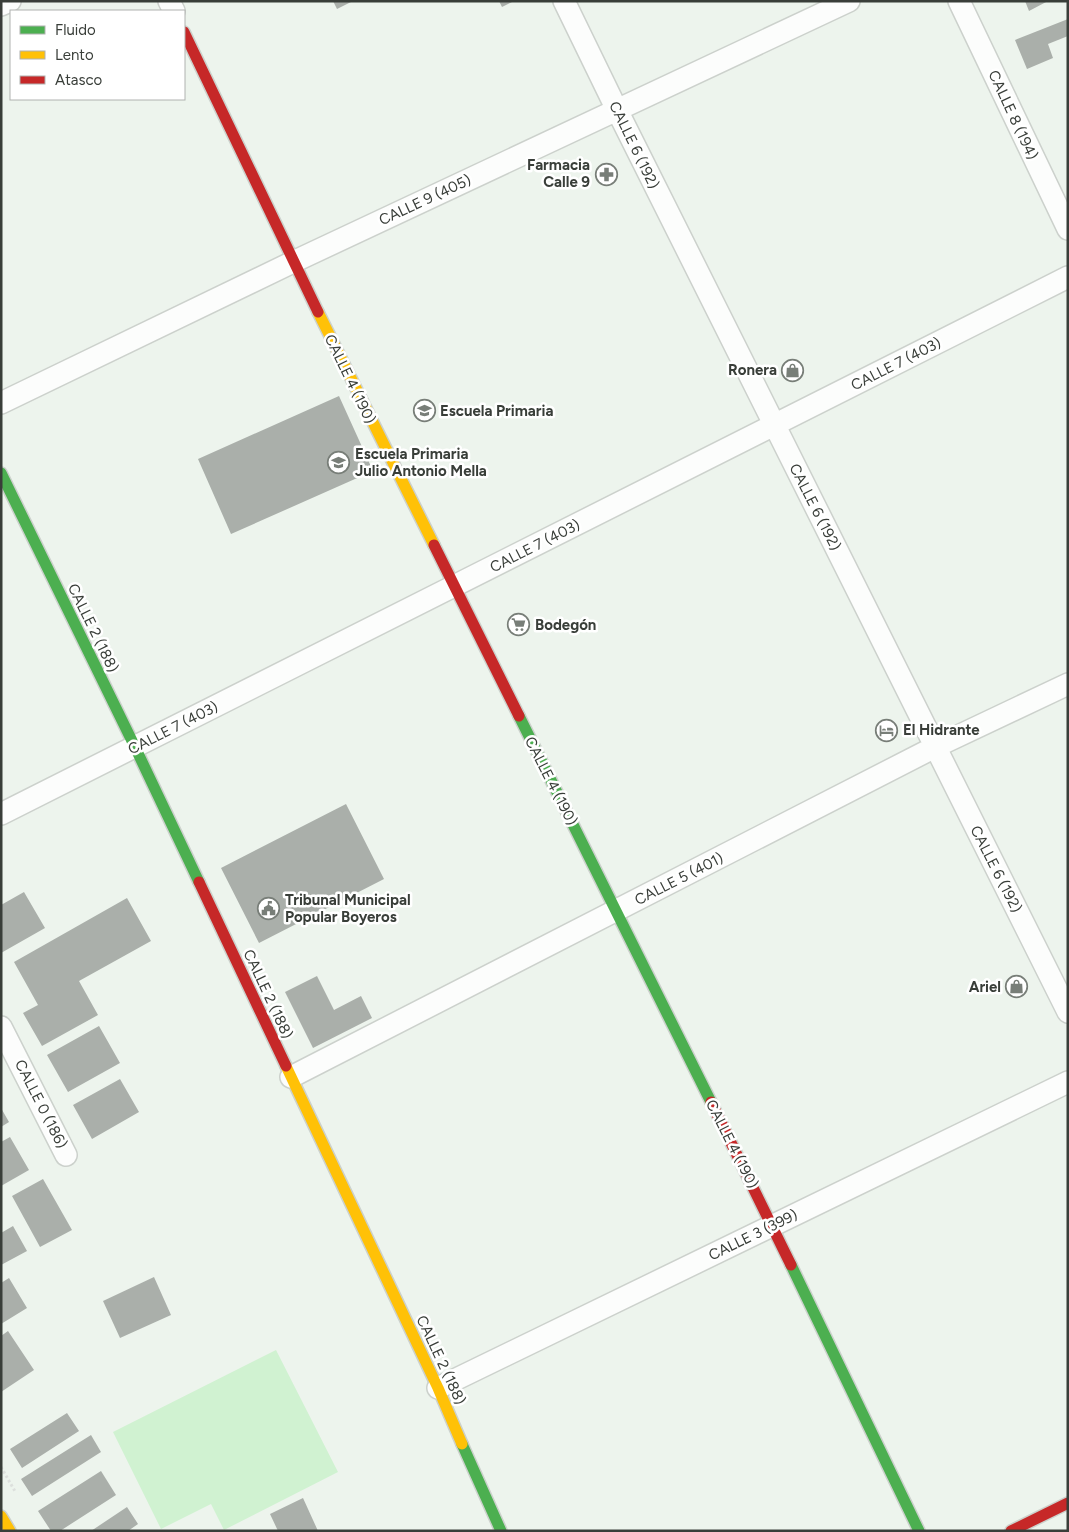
<svg xmlns="http://www.w3.org/2000/svg" width="1069" height="1532" font-family="Figtree,sans-serif">
<style>
.green{fill:#d0f2d1}
.building{fill:#aaafaa}
.lines{fill:none;stroke-linecap:round;stroke-linejoin:round}
.street-casing{stroke:#ccd1cc;stroke-width:24}
.fast-casing{stroke:#ccd1cc;stroke-width:14}
.slow-casing{stroke:#ccd1cc;stroke-width:14}
.jam-casing{stroke:#ccd1cc;stroke-width:14}
.path{stroke:#dde0dd;stroke-width:3;stroke-dasharray:2.5 2.5;stroke-linecap:butt}
.street{stroke:#fcfdfc;stroke-width:21}
.fast{stroke:#4caf50;stroke-width:11}
.slow{stroke:#ffc107;stroke-width:11}
.jam{stroke:#c62828;stroke-width:11}
.labels{text-anchor:middle;dominant-baseline:central;stroke-width:5;stroke-linejoin:round;paint-order:stroke}
.street-label{font-size:15px;fill:#393e39;stroke:#fff}
.poi-label{font-size:15px;font-weight:bold;fill:#393e39;stroke:#fff;text-anchor:start}
</style>
<rect width="100%" height="100%" fill="#edf4ed"/>
<path class="green" d="M276 1350 338 1472 224 1530 211 1504 161 1529 113 1432Z"/>
<path class="building" d="M333 1H353L337 9Z
M499 1H514L502 7Z
M1025 1H1048L1029 11Z
M1068 19V36L1048 44 1053 58 1027 69 1015 40Z
M339 396 373 471 231 534 198 459Z
M346 804 384 879 259 943 221 868Z
M24 892 45 928 1 953V905Z
M127 898 151 941 79 981 98 1015 42 1046 23 1013 38 1005 14 962Z
M317 976 334 1010 361 996 372 1018 313 1048 285 992Z
M99 1026 120 1063 68 1092 47 1055Z
M120 1079 139 1112 92 1139 73 1105Z
M1 1108 9 1122 1 1127Z
M10 1137 29 1170 1 1186V1142Z
M43 1179 72 1230 40 1247 12 1196Z
M13 1226 27 1251 1 1265V1233Z
M154 1277 171 1315 120 1338 103 1301Z
M9 1278 27 1308 1 1324V1283Z
M8 1331 34 1370 1 1392V1336Z
M67 1413 79 1431 22 1468 10 1449Z
M91 1435 101 1452 32 1496 21 1479Z
M101 1471 116 1495 60 1531H51L38 1511Z
M303 1498 318 1531H278L270 1514Z
M127 1507 138 1524 128 1531H91Z"/>
<g class="lines">
<defs>
<path id="street" d="M169 1 174 11
M564 1 617 110 1068 1012
M959 1 1068 229
M1 5 10 1
M1 403 293 262 849 1
M1 814 1068 277
M1 1027 66 1155
M291 1077 935 747 1068 684
M438 1388 1068 1082"/>
<path id="fast" d="M1 473 135 747 199 882
M519 716 711 1102
M791 1265 919 1531
M462 1444 501 1531"/>
<path id="slow" d="M318 312 434 545
M286 1066 438 1388 462 1444
M1 1516 10 1531"/>
<path id="jam" d="M184 32 318 312
M434 545 519 716
M199 882 286 1066
M711 1102 791 1265
M1011 1531 1068 1503"/>
</defs>
<use href="#street" class="street-casing"/>
<use href="#fast" class="fast-casing"/>
<use href="#slow" class="slow-casing"/>
<use href="#jam" class="jam-casing"/>
<path class="path" d="M1 1467 16 1493"/>
<use href="#street" class="street"/>
<use href="#fast" class="fast"/>
<use href="#slow" class="slow"/>
<use href="#jam" class="jam"/>
</g>
<defs>
<symbol id="pharmacy-ring" viewBox="-11 -11 22 22"><circle r="9.5" fill="#fff" stroke="#787e78" stroke-width="1.5"/><path d="M-2-6h4v4h4v4h-4v4h-4v-4h-4v-4h4Z" fill="#787e78"/></symbol>
<symbol id="shop-ring" viewBox="-11 -11 22 22"><circle r="9.5" fill="#fff" stroke="#787e78" stroke-width="1.5"/><path d="M-5-2.5h2.3a2.7 3.5 0 0 1 5.4 0H5L5.5 6h-11ZM-1.5-2.5h3a1.5 2.3 0 0 0-3 0Z" fill="#787e78"/></symbol>
<symbol id="school-ring" viewBox="-11 -11 22 22"><circle r="9.5" fill="#fff" stroke="#787e78" stroke-width="1.5"/><path d="M0-5L7-2L0 1L-7-2ZM-4 1L0 2.5L4 1V4Q0 6-4 4Z" fill="#787e78"/></symbol>
<symbol id="supermarket-ring" viewBox="-11 -11 22 22"><circle r="9.5" fill="#fff" stroke="#787e78" stroke-width="1.5"/><path d="M-6-5.5h2.5l.6 2H6L4.5 2H-2.5L-4.4-4H-6ZM-1.5 3.2a1.3 1.3 0 1 0 .1 0ZM3 3.2a1.3 1.3 0 1 0 .1 0Z" fill="#787e78"/></symbol>
<symbol id="hotel-ring" viewBox="-11 -11 22 22"><circle r="9.5" fill="#fff" stroke="#787e78" stroke-width="1.5"/><path d="M-6-4.5h1.5V1H6V5H4.5V3h-9V5H-6ZM-4 0a1.8 1.8 0 1 1 3.6 0ZM.5 0V-2.5h3Q6-2.5 6 0Z" fill="#787e78"/></symbol>
<symbol id="civic-ring" viewBox="-11 -11 22 22"><circle r="9.5" fill="#fff" stroke="#787e78" stroke-width="1.5"/><path d="M-.6-6.5H3V-4.5H.6V-3L4-1V1h2V6H-6V1h2V-1L-.6-3ZM-1.2 2.5V6h2.4V2.5Z" fill="#787e78"/></symbol>
</defs>
<g fill-rule="evenodd">
<use href="#pharmacy-ring" x="594" y="162" width="25" height="25"/>
<use href="#shop-ring" x="780" y="358" width="25" height="25"/>
<use href="#school-ring" x="412" y="398" width="25" height="25"/>
<use href="#school-ring" x="326" y="450" width="25" height="25"/>
<use href="#supermarket-ring" x="506" y="612" width="25" height="25"/>
<use href="#hotel-ring" x="874" y="718" width="25" height="25"/>
<use href="#civic-ring" x="256" y="896" width="25" height="25"/>
<use href="#shop-ring" x="1004" y="974" width="25" height="25"/>
</g>
<g class="labels">
<g class="street-label">
<text transform="translate(1013 115) rotate(65)">CALLE 8 (194)</text>
<text transform="translate(634 145) rotate(64)">CALLE 6 (192)</text>
<text transform="translate(425 200) rotate(-25)">CALLE 9 (405)</text>
<text transform="translate(896 364) rotate(-27)">CALLE 7 (403)</text>
<text transform="translate(350 379) rotate(64)">CALLE 4 (190)</text>
<text transform="translate(815 507) rotate(63)">CALLE 6 (192)</text>
<text transform="translate(535 546) rotate(-27)">CALLE 7 (403)</text>
<text transform="translate(93 628) rotate(64)">CALLE 2 (188)</text>
<text transform="translate(173 728) rotate(-27)">CALLE 7 (403)</text>
<text transform="translate(551 781) rotate(63)">CALLE 4 (190)</text>
<text transform="translate(996 869) rotate(63)">CALLE 6 (192)</text>
<text transform="translate(679 879) rotate(-27)">CALLE 5 (401)</text>
<text transform="translate(268 994) rotate(65)">CALLE 2 (188)</text>
<text transform="translate(41 1104) rotate(63)">CALLE 0 (186)</text>
<text transform="translate(732 1144) rotate(63)">CALLE 4 (190)</text>
<text transform="translate(753 1235) rotate(-26)">CALLE 3 (399)</text>
<text transform="translate(441 1360) rotate(65)">CALLE 2 (188)</text>
</g>
<g class="poi-label">
<text x="590" y="165" text-anchor="end">Farmacia<tspan x="590" dy="17">Calle 9</tspan></text>
<text x="777" y="370" text-anchor="end">Ronera</text>
<text x="440" y="411">Escuela Primaria</text>
<text x="355" y="454">Escuela Primaria<tspan x="355" dy="17">Julio Antonio Mella</tspan></text>
<text x="535" y="625">Bodegón</text>
<text x="903" y="730">El Hidrante</text>
<text x="285" y="900">Tribunal Municipal<tspan x="285" dy="17">Popular Boyeros</tspan></text>
<text x="1001" y="987" text-anchor="end">Ariel</text>
</g>
</g>
<rect width="1069" height="1532" fill="none" stroke="#393e39" stroke-width="5"/>
<rect x="10" y="10" width="175" height="90" fill="#ffffff" stroke="#b0b2b0"/>
<rect x="20" y="26" width="25" height="8" fill="#4caf50" stroke="#b0b2b0"/>
<text x="55" y="35" font-size="15" fill="#393e39">Fluido</text>
<rect x="20" y="51" width="25" height="8" fill="#ffc107" stroke="#b0b2b0"/>
<text x="55" y="60" font-size="15" fill="#393e39">Lento</text>
<rect x="20" y="76" width="25" height="8" fill="#c62828" stroke="#b0b2b0"/>
<text x="55" y="85" font-size="15" fill="#393e39">Atasco</text>
</svg>
